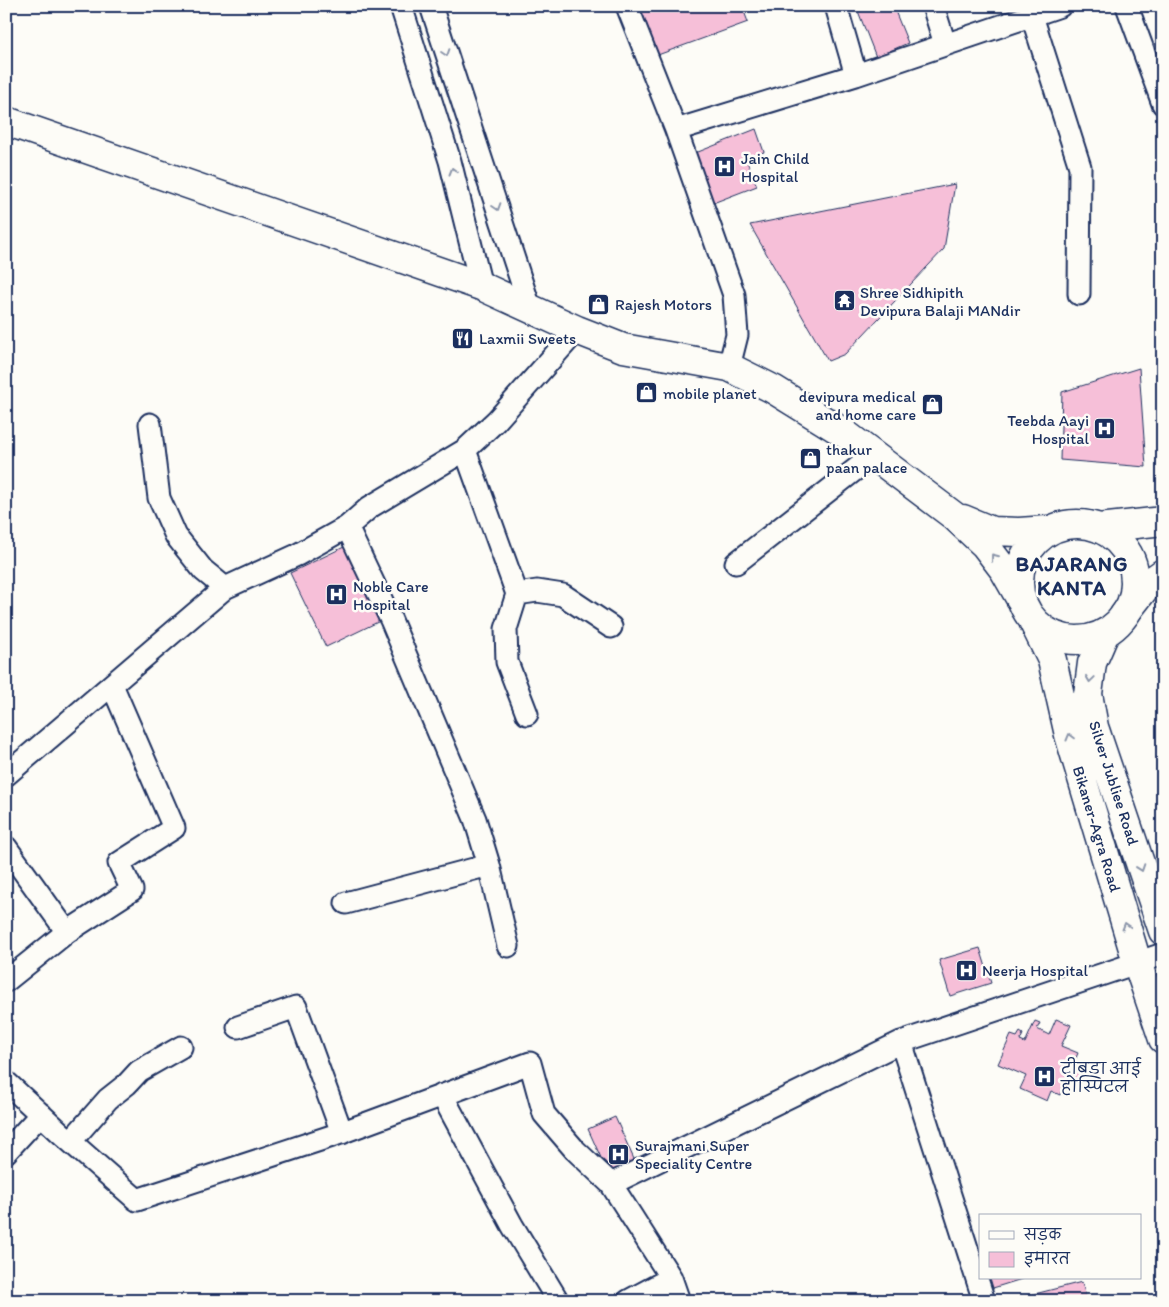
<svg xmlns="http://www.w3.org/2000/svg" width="1169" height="1307" font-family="Itim,'Playpen Sans Deva',sans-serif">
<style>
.building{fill:#f6bfd8;stroke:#1b2f5e}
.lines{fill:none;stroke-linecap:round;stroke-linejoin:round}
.street-casing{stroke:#1b2f5e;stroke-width:25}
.secondary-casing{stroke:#1b2f5e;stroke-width:31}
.primary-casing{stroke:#1b2f5e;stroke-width:31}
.street{stroke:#fdfcf7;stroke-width:21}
.secondary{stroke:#fdfcf7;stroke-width:28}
.primary{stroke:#fdfcf7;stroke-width:28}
.oneway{stroke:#8c96aa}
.labels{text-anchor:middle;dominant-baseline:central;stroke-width:5;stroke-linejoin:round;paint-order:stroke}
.poi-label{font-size:16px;fill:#1b2f5e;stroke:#fdfcf7;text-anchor:start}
.street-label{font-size:16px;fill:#1b2f5e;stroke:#fdfcf7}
.district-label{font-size:21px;font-weight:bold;letter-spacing:1px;fill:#1b2f5e;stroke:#fdfcf7}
</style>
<rect width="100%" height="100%" fill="#fdfcf7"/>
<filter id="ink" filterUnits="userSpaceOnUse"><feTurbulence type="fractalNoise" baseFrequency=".02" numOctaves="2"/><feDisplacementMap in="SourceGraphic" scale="10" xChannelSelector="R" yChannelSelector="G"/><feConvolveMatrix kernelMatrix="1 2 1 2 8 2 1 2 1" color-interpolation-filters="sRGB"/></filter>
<g filter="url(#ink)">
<path class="building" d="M637 6H742L748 22 655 56Z
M856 6H893L908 43 876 57Z
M756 129 764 152 746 159 757 186 713 203 693 154Z
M955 184 944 249 845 354 828 361 750 225Z
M1139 368 1146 467 1060 460 1062 392Z
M346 546 382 620 326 647 290 573Z
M980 948 991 983 950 996 939 960Z
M1056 1019 1071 1025 1061 1046 1078 1053 1073 1065 1085 1070 1078 1085 1066 1079 1060 1095 1051 1091 1047 1101 1020 1089 1026 1076 998 1064 1011 1035 1017 1037 1020 1032 1023 1034 1020 1041 1025 1043 1035 1021 1040 1023 1037 1029 1049 1035Z
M615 1117 638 1168 611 1180 588 1129Z
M990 1278H1025L993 1288Z
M1082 1282 1087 1301H1007Z"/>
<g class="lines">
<defs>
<path id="street" d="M401 6 450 161 481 286
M431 6 530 308
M627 6 676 130 734 295 737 335 729 367
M836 6 856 75
M933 6 945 44
M1127 6 1163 104
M1032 16 1080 167 1079 294
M676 130 856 75 1060 6
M150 424 159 498 176 536 203 570 225 588
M465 450 517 594 506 629 507 662 527 714
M347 527 391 620 475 819 489 865 508 946
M736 563 874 455
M517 594 537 591 563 595 611 627
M6 775 225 588 297 555 347 527 370 507 465 450 496 421 577 330
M6 847 67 932 132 890 119 863 174 828 112 685
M346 903 489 865
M6 981 67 932
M238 1027 296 1007 342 1133
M901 1042 984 1301
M6 1082 63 1135 137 1200 335 1135 530 1063 544 1114 575 1150 611 1184
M442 1095 512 1225 558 1301
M71 1141 108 1099 127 1084 139 1071 181 1047
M6 1152 41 1114
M671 1278 679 1301
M628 1301 671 1278 611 1184 901 1042 1163 954"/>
<path id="secondary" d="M1099 528 1163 521
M1124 615 1149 583 1163 573"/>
<path id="primary" d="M6 121 481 286 577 330 623 348 729 367 773 389 844 433 954 516 985 545 1004 570 1020 598
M963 519 992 531 1019 532 1048 530
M1019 582a58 58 0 1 1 116 0a58 58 0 1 1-116 0Z
M1033 621 1052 660 1069 735 1137 962 1163 1039
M1105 633 1092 663 1088 694 1094 727 1163 931"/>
</defs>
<use href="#street" class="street-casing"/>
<use href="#secondary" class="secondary-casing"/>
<use href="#primary" class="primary-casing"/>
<use href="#street" class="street"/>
<use href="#secondary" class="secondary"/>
<use href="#primary" class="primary"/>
</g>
<defs><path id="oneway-chevron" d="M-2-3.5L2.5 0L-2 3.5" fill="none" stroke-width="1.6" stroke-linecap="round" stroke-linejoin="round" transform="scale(1.25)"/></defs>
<g class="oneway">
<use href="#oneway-chevron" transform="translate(446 53) rotate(72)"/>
<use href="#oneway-chevron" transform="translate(453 171) rotate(-106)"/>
<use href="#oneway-chevron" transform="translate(497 207) rotate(72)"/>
<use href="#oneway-chevron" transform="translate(994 557) rotate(-128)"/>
<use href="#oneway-chevron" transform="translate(1090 679) rotate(98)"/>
<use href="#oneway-chevron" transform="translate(1070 737) rotate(-105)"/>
<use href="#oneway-chevron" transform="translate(1141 868) rotate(71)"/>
<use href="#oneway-chevron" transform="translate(1126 926) rotate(-107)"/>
</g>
</g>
<defs>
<symbol id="hospital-square" viewBox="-11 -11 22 22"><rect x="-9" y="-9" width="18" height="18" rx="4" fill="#1b2f5e" stroke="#fdfcf7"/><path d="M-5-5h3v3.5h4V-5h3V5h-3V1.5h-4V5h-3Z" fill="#fff"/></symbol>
<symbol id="temple-square" viewBox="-11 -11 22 22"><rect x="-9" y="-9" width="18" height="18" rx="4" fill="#1b2f5e" stroke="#fdfcf7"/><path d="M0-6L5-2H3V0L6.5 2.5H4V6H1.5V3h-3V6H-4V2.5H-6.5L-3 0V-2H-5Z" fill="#fff"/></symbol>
<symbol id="shop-square" viewBox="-11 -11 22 22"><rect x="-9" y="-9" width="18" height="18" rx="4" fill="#1b2f5e" stroke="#fdfcf7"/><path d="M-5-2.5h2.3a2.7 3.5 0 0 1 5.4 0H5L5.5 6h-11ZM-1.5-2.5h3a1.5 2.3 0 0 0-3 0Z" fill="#fff"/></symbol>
<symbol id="restaurant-square" viewBox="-11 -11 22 22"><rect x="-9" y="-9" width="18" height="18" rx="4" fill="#1b2f5e" stroke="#fdfcf7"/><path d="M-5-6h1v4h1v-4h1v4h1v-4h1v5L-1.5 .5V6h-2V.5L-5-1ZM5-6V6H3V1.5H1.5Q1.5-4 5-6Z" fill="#fff"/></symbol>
</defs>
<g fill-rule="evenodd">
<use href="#hospital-square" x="712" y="154" width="25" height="25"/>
<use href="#temple-square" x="832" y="288" width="25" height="25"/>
<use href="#shop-square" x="586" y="292" width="25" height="25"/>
<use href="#restaurant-square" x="450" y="326" width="25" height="25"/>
<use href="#shop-square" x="634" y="380" width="25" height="25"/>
<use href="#shop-square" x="920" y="392" width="25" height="25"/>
<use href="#hospital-square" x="1092" y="416" width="25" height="25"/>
<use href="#shop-square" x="798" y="446" width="25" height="25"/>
<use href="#hospital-square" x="324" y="582" width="25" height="25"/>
<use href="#hospital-square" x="954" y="958" width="25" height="25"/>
<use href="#hospital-square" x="1032" y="1064" width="25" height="25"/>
<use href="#hospital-square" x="606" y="1142" width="25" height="25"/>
</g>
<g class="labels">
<g class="poi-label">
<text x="741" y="158">Jain Child<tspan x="741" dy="18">Hospital</tspan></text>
<text x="860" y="292">Shree Sidhipith<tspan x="860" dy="18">Devipura Balaji MANdir</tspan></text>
<text x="615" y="304">Rajesh Motors</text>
<text x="479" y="338">Laxmii Sweets</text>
<text x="663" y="393">mobile planet</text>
<text x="916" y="396" text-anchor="end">devipura medical<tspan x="916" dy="18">and home care</tspan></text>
<text x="1089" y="420" text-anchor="end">Teebda Aayi<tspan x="1089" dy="18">Hospital</tspan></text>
<text x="826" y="449">thakur<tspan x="826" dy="18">paan palace</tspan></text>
<text x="353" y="586">Noble Care<tspan x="353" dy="18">Hospital</tspan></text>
<text x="982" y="970">Neerja Hospital</text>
<text x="1061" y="1068">टीबड़ा आई<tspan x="1061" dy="18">होस्पिटल</tspan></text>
<text x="635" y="1145">Surajmani Super<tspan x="635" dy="18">Speciality Centre</tspan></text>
</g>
<g class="street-label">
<text transform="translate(1114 783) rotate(72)">Silver Jubliee Road</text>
<text transform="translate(1097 829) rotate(73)">Bikaner-Agra Road</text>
</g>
<g class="district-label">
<text x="1072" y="563">BAJARANG<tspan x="1072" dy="24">KANTA</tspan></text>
</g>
</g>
<rect width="1169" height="1307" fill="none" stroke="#fdfcf7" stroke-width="25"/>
<rect x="12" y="12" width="1144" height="1282" fill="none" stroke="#1b2f5e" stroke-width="2" filter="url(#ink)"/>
<rect x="979" y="1214" width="162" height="65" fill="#fdfcf7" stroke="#a3aaba"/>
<rect x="989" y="1231" width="25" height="8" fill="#fdfcf7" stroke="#a3aaba"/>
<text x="1024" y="1240" font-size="15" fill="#1b2f5e">सड़क</text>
<rect x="989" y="1252" width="25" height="15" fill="#f6bfd8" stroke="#a3aaba"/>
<text x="1024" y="1264" font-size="15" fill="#1b2f5e">इमारत</text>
</svg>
